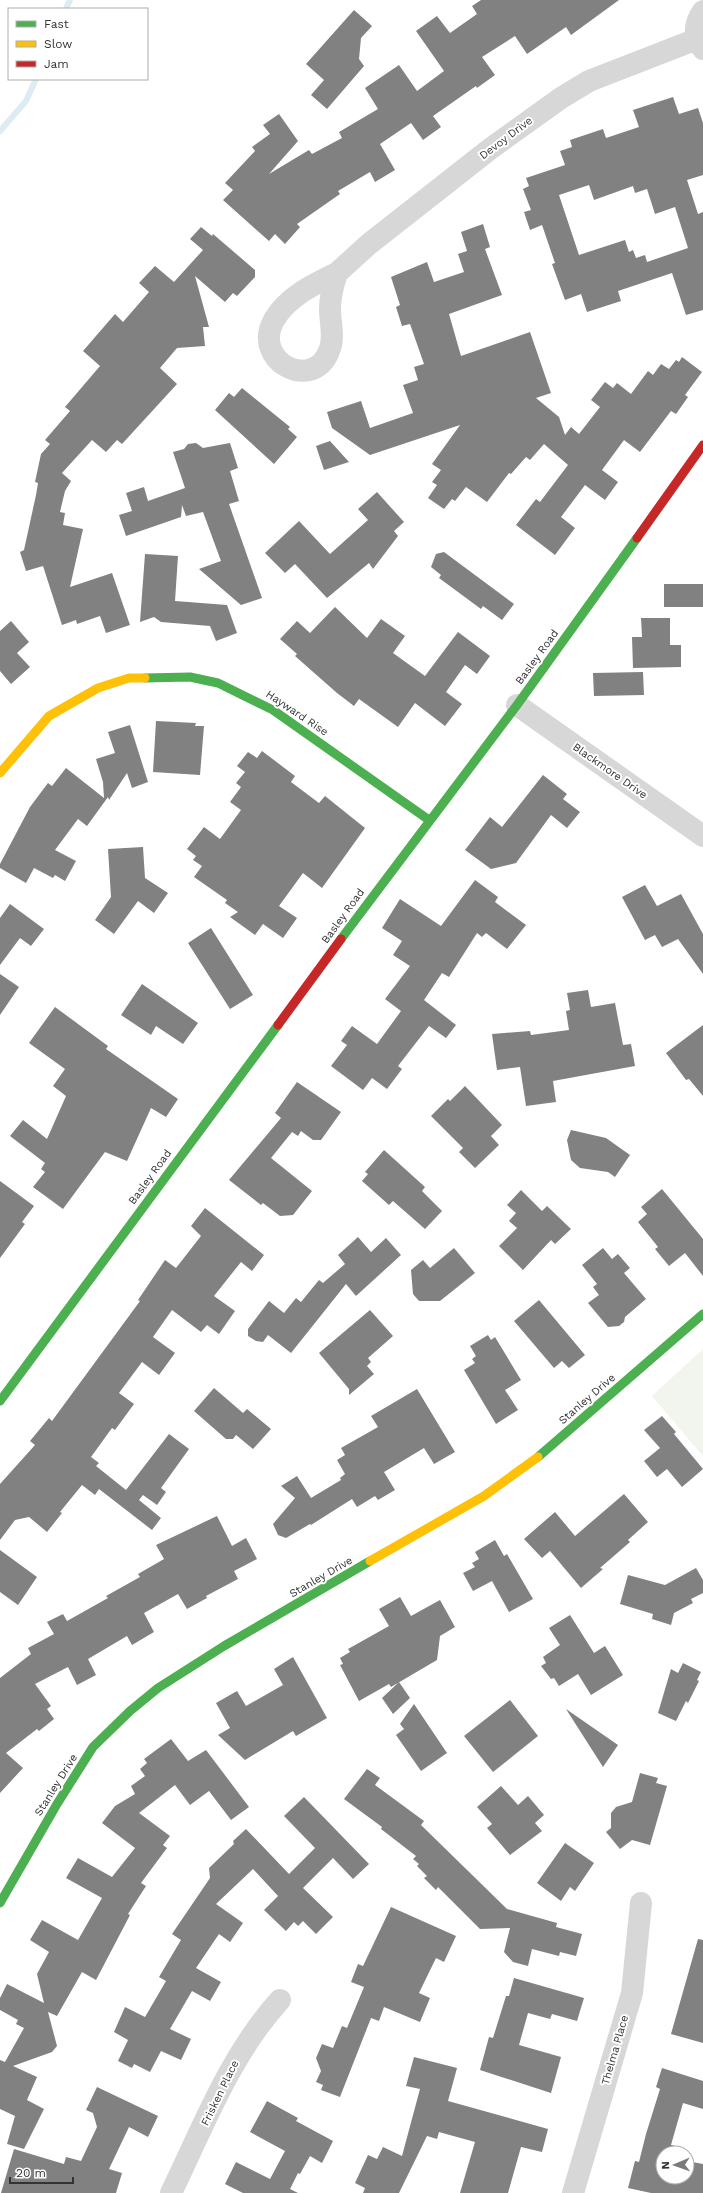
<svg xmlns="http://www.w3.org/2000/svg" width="703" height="2193" font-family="'Work Sans',sans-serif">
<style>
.green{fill:#f1f5ed}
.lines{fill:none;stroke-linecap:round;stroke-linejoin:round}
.stream{stroke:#ddebf3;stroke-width:6}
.building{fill:#818181;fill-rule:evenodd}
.street{stroke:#d7d7d7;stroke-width:22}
.fast{stroke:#4caf50;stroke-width:9}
.slow{stroke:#ffc107;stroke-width:9}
.jam{stroke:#c62828;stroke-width:9}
.labels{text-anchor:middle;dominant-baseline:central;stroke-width:4;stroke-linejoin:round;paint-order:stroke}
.street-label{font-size:11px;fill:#333;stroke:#fff}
</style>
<rect width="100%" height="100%" fill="#fff"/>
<path class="green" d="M703 1349V1456L652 1396Z"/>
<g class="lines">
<path class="stream" d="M66 9 70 0
M0 131 26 101 36 79"/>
</g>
<path class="building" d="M481 0H619L571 35 566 27 527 54 515 36 482 57 495 75 477 88 476 86 433 116 441 127 423 140 411 123 380 144 395 170 375 182 370 172 338 191 340 194 297 224 300 227 285 244 275 234 269 241 223 200 233 190 225 183 255 151 252 147 270 134 263 125 279 114 298 141 269 174 309 150 312 154 342 138 339 132 378 109 365 88 399 65 417 91 444 71 416 31 437 16 450 33 477 14 472 6Z
M354 10 372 26 361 38 359 59 364 66 327 109 311 95 324 80 306 64Z
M673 97 679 114 698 108 703 123V175L687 180 698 214 703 212V310L686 315 672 273 618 291 621 301 587 312 581 294 565 300 552 264 555 263 542 225 530 230 524 212 531 210 523 189 529 186 526 178 565 165 560 151 572 147 570 140 603 129 606 138 639 127 633 110ZM589 185 594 200 633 186 635 193 647 189 655 214 675 207 688 248 647 262 645 255 636 258 633 250 629 252 625 240 579 255 559 195Z
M483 224 490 247 485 249 502 295 449 314 461 356 530 332 551 393 536 398 559 417 565 435 571 427 579 434 600 407 591 400 605 382 613 388 617 383 631 394 648 371 653 375 661 364 669 369 676 360 679 362 682 357 702 372 685 395 688 397 676 414 671 411 640 452 624 440 602 470 618 482 605 500 585 485 561 517 575 528 555 555 516 525 536 499 540 502 568 465 544 444 530 460 526 457 511 474 509 473 487 502 466 487 455 501 452 499 444 509 428 498 437 485 432 482 441 470 432 464 460 425 370 455 332 428 327 412 361 401 370 428 413 413 403 385 418 380 414 367 424 364 410 324 402 326 396 307 400 305 391 277 427 262 434 282 464 272 458 254 467 251 461 232Z
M201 227 212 236 213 234 255 270V277L237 296 233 293 225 302 195 276 209 327H203L205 346 177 348 160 368 177 384 122 444 117 440 106 452 92 440 62 473 71 481 65 491 60 512 65 513 63 525 83 529 70 587 112 573 130 625 106 633 100 616 77 624 76 620 62 625 43 566 26 571 20 552 24 550 36 495 38 483 35 482 41 454 50 444 45 440 70 411 65 407 100 366 83 351 115 314 123 322 149 292 139 283 155 266 174 282 203 250 190 239Z
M242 388 290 427 288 429 297 437 274 464 215 410 229 393 234 397Z
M330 441 349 462 324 470 316 446Z
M196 443 203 448 230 443 238 468 230 471 239 501 229 504 262 598 241 605 199 569 221 561 203 512 186 516 182 505 181 517 126 536 119 515 132 511 126 493 144 487 148 501 185 488 173 452 184 449 188 444Z
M377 492 404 522 394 531 398 536 373 569 369 563 327 598 295 564 285 573 265 553 299 521 330 554 368 520 358 509Z
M444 552 514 604 502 620 483 606 481 609 439 578 441 575 431 567 436 554Z
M145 554 178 556 175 601 227 605 237 633 216 641 210 626 161 622 154 617 140 622Z
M664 584H703V607H664Z
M335 607 367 638 381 619 405 636 393 653 425 676 458 632 490 656 477 674 465 665 446 692 462 704 445 726 415 703 398 727 359 699 354 706 337 693 295 656 297 654 280 639 297 621 310 633Z
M641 618H670V645H681V667L633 668 632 637H642Z
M11 621 29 642 17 653 30 667 11 684 0 671V631Z
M643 672 644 695 594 696 593 673Z
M156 721 196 723 195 726H204L200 775 153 772Z
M130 725 148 782 132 788 127 773 109 800 108 797 87 826 78 819 55 850 76 861 65 881 55 875 53 878 34 868 26 883 0 868V864L30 807 48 783 52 786 66 768 104 798 103 782 96 759 115 753 108 732Z
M262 751 295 776 291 782 319 803 325 796 365 828 322 888 303 873 279 906 297 918 283 938 263 924 255 935 230 917 238 912 225 903 227 900 194 877 202 866 193 860 196 856 187 849 204 827 220 839 241 810 230 802 241 787 236 783 245 772 237 766 248 752 257 758Z
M543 775 567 794 563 799 580 812 567 828 551 815 516 863 491 869 465 850 490 817 502 827Z
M143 847 145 878 168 893 154 913 138 901 114 934 95 920 111 897 108 849Z
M475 880 498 897 495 902 526 925 507 949 486 933 482 937 477 933 449 977 442 973 424 1000 456 1025 446 1038 429 1026 398 1066 402 1069 387 1089 372 1078 363 1090 331 1066 347 1045 341 1041 352 1026 377 1044 401 1011 385 999 410 966 393 955 402 941 382 928 400 899 441 926Z
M645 885 657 906 681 894 703 934V974L678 939 662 947 655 935 645 940 622 897Z
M10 904 44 929 31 946 20 938 0 965V918Z
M211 928 253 995 230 1009 188 943Z
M0 974 19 987 0 1015Z
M142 984 198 1023 183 1044 156 1026 151 1035 121 1015Z
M588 990 591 1007 615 1003 623 1045 631 1044 635 1066 553 1081 556 1102 526 1106 520 1067 497 1070 492 1034 530 1031 531 1035 569 1030 566 1011 570 1010 567 993Z
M55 1007 108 1046 106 1049 178 1099 166 1117 151 1108 127 1161 105 1152 63 1209 33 1187 45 1172 41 1169 45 1163 10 1136 23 1120 47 1139 66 1096 53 1086 65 1069 29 1043Z
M703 1025V1096L689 1079 686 1080 666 1053Z
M297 1082 341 1112 321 1140H313L301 1131 298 1136 292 1132 271 1158 312 1191 293 1215 280 1216 263 1203 261 1205 229 1180 281 1118 275 1113Z
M465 1086 502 1125 491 1136 499 1145 475 1168 459 1152 463 1148 431 1116 448 1099 450 1101Z
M571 1130 606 1138 630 1155 615 1177 608 1172 580 1168 571 1160 567 1140Z
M384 1150 425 1187 422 1191 442 1211 425 1229 393 1201 389 1205 362 1181 368 1174 365 1172Z
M0 1181 34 1206 22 1222 25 1224 0 1258Z
M662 1189 703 1239V1276L685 1253 669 1266 655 1249 658 1247 638 1222 647 1214 641 1207Z
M521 1190 542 1211 547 1206 571 1229 555 1244 551 1240 523 1270 499 1246 517 1228 509 1221 516 1213 507 1205Z
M205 1208 264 1255 252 1271 241 1262 214 1296 235 1311 219 1334 207 1325 201 1332 172 1310 153 1337 175 1353 159 1375 142 1362 119 1393 134 1404 115 1430 112 1428 91 1457 99 1463 96 1466 126 1490 169 1434 189 1449 161 1488 166 1492 157 1505 143 1495 139 1500 161 1518 152 1530 99 1489 95 1495 82 1485 60 1512 62 1513 47 1532 29 1517 15 1520 0 1540V1484L35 1445 30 1441 49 1418 52 1421 140 1301 138 1300 165 1260 176 1268 201 1236 191 1226Z
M358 1237 371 1252 386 1238 401 1255 356 1296 346 1284 291 1353 268 1335 263 1342 256 1341 248 1336V1329L269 1301 284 1313 296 1298 301 1302 319 1280 323 1283 345 1264 338 1255Z
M454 1248 475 1273 440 1301H419L413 1294 411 1270 423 1260 430 1268Z
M603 1248 612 1259 618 1254 630 1268 624 1273 646 1299 625 1317 624 1322 619 1326 608 1327 588 1303 599 1295 593 1287 597 1284 582 1265Z
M539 1300 585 1355 569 1368 562 1361 554 1368 514 1321Z
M370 1310 393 1336 368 1358 371 1362 367 1366 374 1374 349 1395V1389L319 1353Z
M488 1335 491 1340 495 1337 521 1380 505 1390 518 1410 496 1424 464 1370 475 1363 472 1359 476 1356 470 1346Z
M214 1388 243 1413 247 1409 271 1429 253 1449 236 1435 233 1439H226L194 1411Z
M417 1389 455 1452 434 1464 424 1448 384 1472 395 1490 378 1500 375 1496 357 1507 352 1499 311 1525 310 1524 286 1538 278 1535 273 1524 295 1498 281 1486 297 1476 311 1498 341 1480 340 1478 345 1474 337 1460 345 1455 341 1448 378 1427 371 1416Z
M662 1416 676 1432 674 1434 703 1469 682 1487 667 1469 657 1477 644 1461 660 1448 644 1430Z
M624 1494 648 1522 628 1540 630 1542 600 1568 603 1569 581 1588 550 1551 542 1558 524 1539 555 1512 575 1536Z
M217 1516 232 1546 246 1538 257 1559 234 1571 238 1579 206 1596 207 1598 187 1609 178 1594 144 1613 154 1632 132 1645 127 1636 88 1659 96 1675 77 1685 68 1667 35 1684 51 1706 47 1709 54 1719 39 1731 37 1729 6 1753 23 1768 0 1793V1678L31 1654 28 1648 54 1634 47 1622 63 1614 67 1621 108 1598 106 1596 140 1577 138 1574 164 1559 156 1545Z
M495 1540 504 1556 507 1554 533 1599 509 1612 492 1581 473 1591 463 1573 475 1567 472 1563 479 1559 475 1552Z
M0 1550 37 1577 18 1605 0 1592Z
M696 1568 703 1580V1593L691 1599 693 1603 674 1613 671 1625 652 1619 653 1614 620 1604 628 1575 665 1585Z
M400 1597 411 1616 440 1600 455 1627 440 1636 437 1660 391 1687 389 1684 359 1701 340 1665 343 1664 340 1658 350 1652 348 1649 389 1626 379 1609Z
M570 1615 594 1653 605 1646 623 1675 591 1695 578 1674 559 1686 554 1678 551 1679 541 1666 546 1663 543 1657 560 1645 549 1628Z
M293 1657 327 1718 296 1736 293 1731 245 1760 218 1735 230 1728 216 1703 237 1691 246 1706 283 1685 274 1669Z
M683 1663 701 1672 697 1680 699 1681 688 1703 686 1701 676 1721 658 1713 671 1669 678 1673Z
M399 1682 410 1698 393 1714 382 1698Z
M510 1700 538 1736 493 1772 464 1736Z
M414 1704 447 1753 421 1771 396 1735 404 1729 400 1724Z
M566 1709 618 1745 603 1767Z
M171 1739 188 1761 206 1750 249 1807 231 1820 209 1791 190 1805 175 1785 139 1813 170 1836 163 1845 167 1848 141 1883 146 1886 128 1914 130 1915 96 1980 82 1972 57 2016 48 2012 57 2046 52 2052 13 2066 37 2077 27 2100 44 2109 24 2149 7 2144 15 2116 0 2109V2060L5 2062 24 2028 16 2024 18 2020 0 2010V1998L7 1984 44 2003 37 1974 49 1952 30 1940 42 1920 78 1940 102 1898 66 1878 78 1858 112 1877 135 1848 102 1823 115 1806 135 1794 131 1786 145 1776 140 1769 147 1763 144 1759Z
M367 1769 380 1778 375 1785 424 1821 421 1825 507 1909 557 1923 556 1927 582 1934 576 1956 560 1952 559 1956 532 1949 528 1966 513 1962 504 1952 510 1928 480 1929 438 1887 436 1890 424 1878 427 1876 417 1866 419 1864 413 1859 416 1856 381 1829 382 1827 344 1799Z
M640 1773 658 1778 656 1783 667 1786 650 1845 632 1840 620 1849 606 1832 611 1828V1813L616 1807 632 1802Z
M501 1786 518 1805 528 1796 544 1815 535 1823 542 1831 510 1855 487 1828 492 1824 477 1807Z
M304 1797 369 1864 353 1879 333 1858 303 1888 333 1917 316 1934 303 1921 298 1926 294 1922 286 1931 264 1910 278 1896 253 1869 216 1904 243 1923 230 1942 219 1934 196 1968 221 1982 210 2001 192 1991 170 2029 191 2039 181 2060 161 2051 150 2072 134 2064 132 2068 118 2061 128 2040 114 2032 125 2007 145 2017 166 1981 159 1977 181 1940 172 1934 210 1878 209 1868 234 1844 233 1841 246 1829 289 1874 315 1848 284 1816Z
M565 1843 594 1863 575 1891 570 1887 561 1901 537 1883Z
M391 1907 456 1936 444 1962 436 1958 419 1993 430 1998 420 2022 384 2007 379 2021 371 2018 340 2097 321 2090 323 2085 316 2082 321 2071 316 2058 322 2044 333 2048 342 2026 347 2028 364 1987 351 1982 358 1964 363 1966Z
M698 1939 703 1940V2043L671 2034Z
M514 1978 584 1998 577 2021 552 2014 550 2019 528 2013 519 2045 561 2057 551 2093 480 2070 489 2037 493 2038 506 1996H509Z
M414 2057 457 2068 448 2101 548 2129 542 2152 521 2147 508 2193H460L475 2142 439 2132 437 2139 427 2136 399 2193H363L365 2188 355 2183 368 2155 377 2159 383 2147 402 2156 420 2089 406 2086Z
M662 2068 703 2081V2109L683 2103 671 2145 680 2147 678 2153H663V2177H687V2161L703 2164V2193H651L628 2188 635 2161 639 2162 646 2134 660 2089 656 2087Z
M97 2087 158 2116 148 2137 129 2127 109 2169 122 2173 116 2193H1L14 2149 64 2164 66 2157 81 2161 97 2127 93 2113 86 2110Z
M267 2101 298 2118 296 2121 333 2141 322 2163 310 2156 300 2174 298 2173 290 2189 298 2193H243L225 2184 236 2162 270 2179 285 2151 250 2132Z"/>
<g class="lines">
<path class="street" d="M703 11C695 22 692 38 703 49
M337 273 369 244 490 149 561 98 589 81 697 39
M337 273C333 285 330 297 330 309 330 323 335 338 329 351 313 393 251 361 274 320 287 297 314 284 337 273Z
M517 705 703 836
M171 2193C203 2127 230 2055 280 2000
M573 2193 632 1993 641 1903"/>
<path class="fast" d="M145 678 190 677 218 683 273 710 429 820
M341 939 517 705 637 538
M0 1401 278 1025
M538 1457 703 1314
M0 1903 57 1804 93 1747 130 1711 158 1688 224 1646 370 1561"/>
<path class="slow" d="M0 773 49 716 98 688 129 678H145
M370 1561 484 1496 538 1457"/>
<path class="jam" d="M637 538 703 445
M278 1025 341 939"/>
</g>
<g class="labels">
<g class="street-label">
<text transform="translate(506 138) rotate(-37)">Devoy Drive</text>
<text transform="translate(537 657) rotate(-54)">Basley Road</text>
<text transform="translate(297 713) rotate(34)">Hayward Rise</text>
<text transform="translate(610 771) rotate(35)">Blackmore Drive</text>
<text transform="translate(343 916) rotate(-54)">Basley Road</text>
<text transform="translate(150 1177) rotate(-54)">Basley Road</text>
<text transform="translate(587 1399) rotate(-41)">Stanley Drive</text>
<text transform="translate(321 1577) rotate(-30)">Stanley Drive</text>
<text transform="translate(56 1785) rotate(-58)">Stanley Drive</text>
<text transform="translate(615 2050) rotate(-74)">Thelma Place</text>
<text transform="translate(220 2093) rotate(-64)">Frisken Place</text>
</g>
</g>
<rect x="8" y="8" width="140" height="72" fill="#ffffff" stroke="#adadad"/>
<rect x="16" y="21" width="20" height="6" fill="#4caf50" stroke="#adadad"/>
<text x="44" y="28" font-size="12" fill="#333333">Fast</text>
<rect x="16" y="41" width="20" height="6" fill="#ffc107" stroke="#adadad"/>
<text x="44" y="48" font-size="12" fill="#333333">Slow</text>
<rect x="16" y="61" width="20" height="6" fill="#c62828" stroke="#adadad"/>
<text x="44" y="68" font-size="12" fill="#333333">Jam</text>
<g transform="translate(675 2165) rotate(268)"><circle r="19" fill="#ffffff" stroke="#adadad"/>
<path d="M0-3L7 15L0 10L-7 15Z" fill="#7a7a7a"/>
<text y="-6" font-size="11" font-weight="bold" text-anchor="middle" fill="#333333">N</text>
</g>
<path d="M10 2177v6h63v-6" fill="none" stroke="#333333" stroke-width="2"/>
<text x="16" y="2177" font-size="12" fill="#333333" stroke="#ffffff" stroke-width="3" paint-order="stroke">20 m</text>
</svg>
